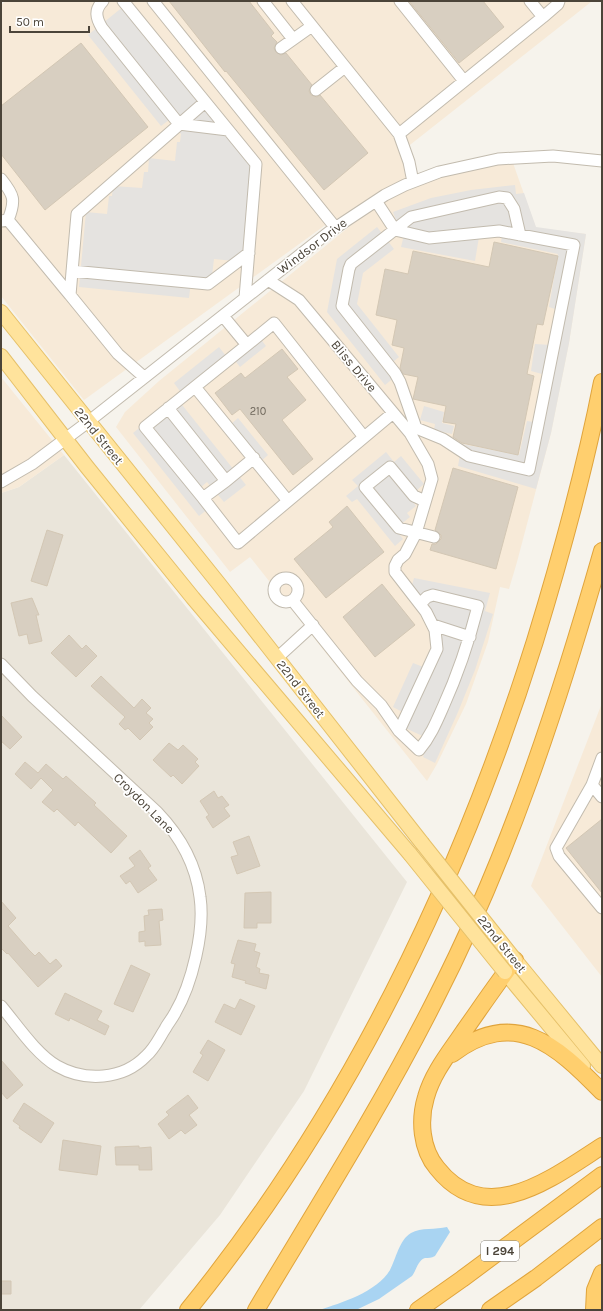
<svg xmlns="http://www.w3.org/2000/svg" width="603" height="1311" font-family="Karla,sans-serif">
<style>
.residential{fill:#eae5da}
.commercial{fill:#f7ead8}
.parking{fill:#e5e3e0}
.water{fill:#a9d4f2}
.building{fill:#d8cfc1;stroke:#d3c7b4}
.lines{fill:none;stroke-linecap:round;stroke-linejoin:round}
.minor-casing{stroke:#c2bbae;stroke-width:13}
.major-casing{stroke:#e6c16a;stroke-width:16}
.highway-casing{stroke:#e0a43c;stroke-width:18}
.minor{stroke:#fff;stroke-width:11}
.major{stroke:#ffe39c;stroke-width:14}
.highway{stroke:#ffcf6e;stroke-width:16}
.major-bridge-casing{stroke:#e6c16a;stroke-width:16;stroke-linecap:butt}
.major-bridge{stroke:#ffe39c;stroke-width:14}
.labels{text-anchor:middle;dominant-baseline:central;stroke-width:3.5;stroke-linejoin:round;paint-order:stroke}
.number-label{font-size:11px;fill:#6e675b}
.shield{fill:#fff;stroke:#817c74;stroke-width:1}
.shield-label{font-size:12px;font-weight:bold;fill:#4b4439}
.street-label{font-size:13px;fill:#4b4439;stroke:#fff}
</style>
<rect width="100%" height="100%" fill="#f6f3ec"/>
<path class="residential" d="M64 455 407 882 304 1091 220 1215 139 1310H1V493L19 487Z"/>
<path class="commercial" d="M6 1H590L591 2 401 152 406 180 324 226 84 400 1 296V5Z
M513 163 536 228 586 234 569 343 551 433 517 562 509 589 500 587 488 642 466 704 437 764 427 781 250 557 230 572 116 427 125 412 159 381 360 218 398 194 440 177 476 168Z
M1 377 64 455 19 487 1 493Z
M602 703V977L531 886Z"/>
<path class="parking" d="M124 6 253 168 244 262 214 259 211 284 191 282 189 298 79 287 86 212 107 214 109 196H112L113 186 142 188 144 172H148L149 158 175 161 177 142H180L181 134 169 120 161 126 88 35Z
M515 185 516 194 524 193 536 227 586 234 569 343 551 433 536 489 458 466 462 444 519 455 527 421 534 422 542 374 531 371 535 344 551 345 558 310 549 307 558 254 501 242 503 229 480 231 475 261 401 247 403 239 393 212 431 198 471 190Z
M377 227 394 249 363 273 357 304 399 357 388 366 396 376 385 385 327 312 337 259Z
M256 333 266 346 240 367 233 358 179 401 246 485 224 502 207 482 195 492 208 509 199 516 133 433 182 394 174 383 219 347 226 356Z
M424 406 444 412 442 423 454 426 452 434 434 430 435 424 420 420Z
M238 418 268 455 260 462 230 425Z
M386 452 394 462 401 456 424 484 409 497 416 506 407 513 410 517 395 529 403 539 395 546 357 499 352 502 346 496 358 486 352 480Z
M414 578 490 593 485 611 493 614 475 670 458 712 435 763 423 757 429 739 403 727 408 715 393 707 413 663 431 670 443 633 411 589Z"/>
<path class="water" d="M447 1227 450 1232 435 1256C431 1258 429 1258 425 1258 418 1260 416 1271 412 1276L379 1299 356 1310H319C341 1303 377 1292 390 1270 396 1259 399 1240 411 1233 421 1227 436 1230 447 1227Z"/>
<path class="building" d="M169 1H249L274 33 271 36 277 42 274 48 276 52 281 55 286 53 312 85 309 91 311 95 317 97 320 95 368 153 324 190 226 71 225 72Z
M409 1H483L504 27 459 63Z
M81 43 148 127 45 210 1 154V106Z
M494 242 558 256 543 325 537 324 527 374 534 376 518 455 462 443 453 437 456 424 443 422 446 406 413 399 418 377 403 374 400 368 404 348 392 345 397 320 376 315 385 269 408 274 413 251 489 267Z
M282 349 298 369 287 377 306 400 282 420 313 459 293 475 240 409 232 415 215 393 241 373 245 378Z
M453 468 518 487 496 569 430 550 432 544H436L441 539V535L435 530Z
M347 506 384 552 326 598 294 559 333 527 329 522Z
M47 530 63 535 47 586 31 581Z
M382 584 415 625 375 657 343 617Z
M32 598 39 615H36L42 641 29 644 27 634 19 636 11 603Z
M69 635 82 649 86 645 97 656 76 677 51 653Z
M101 676 134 708 142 699 151 708 146 713 153 719 149 723 153 727 140 740 128 728 125 730 119 724 125 717 91 686Z
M1 715 22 737 10 749 1 741Z
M169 743 178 750 183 745 198 759 195 762 199 766 182 784 173 775 171 777 153 760Z
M25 762 38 773 46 764 63 779 66 776 96 803 94 805 127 836 111 853 78 822 75 826 57 809 54 812 42 802 53 790 41 778 31 789 15 774Z
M214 791 218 798 222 796 229 805 224 808 230 816 213 828 206 817 209 815 200 801Z
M602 819V893L566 848Z
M249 836 260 866 237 874 231 857 238 855 233 842Z
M140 850 151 866 148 868 157 880 138 893 130 881 126 884 120 876 135 866 129 858Z
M271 892V923H257V928H244L245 893Z
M1 901 16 918 8 926 29 950 35 956 39 952 50 964 56 959 62 966 38 987 8 953 7 954 1 948Z
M162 909 163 920 159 921 161 945 145 946V941L139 942V932L145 931 144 916 149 915 148 910Z
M238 940 256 944 254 951 260 953 256 967 260 969 259 973 269 975 266 989 245 983 246 981 232 977 235 964 231 963Z
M131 965 150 974 133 1012 114 1004Z
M65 993 102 1011 97 1020 109 1026 105 1035 70 1018 69 1021 55 1014Z
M240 999 255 1006 241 1035 215 1022 224 1004 235 1009Z
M208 1040 225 1050 208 1081 193 1072 203 1055 200 1053Z
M1 1060 23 1085 7 1099 1 1092Z
M188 1095 198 1108 189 1115 197 1125 185 1134 181 1130 169 1139 158 1124 169 1115 166 1112Z
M24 1103 54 1123 41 1143 19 1128 20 1126 13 1121Z
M63 1140 101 1146 97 1175 59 1170Z
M139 1146V1148L151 1147 152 1170H139V1165H116L115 1147Z
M1 1281H11V1294H1Z"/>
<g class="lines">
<defs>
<path id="minor" d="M103 1C94 10 96 18 102 28L179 124 228 130
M123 1 256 164 245 298
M153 1 335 227
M263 1 293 39
M292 1 399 134 409 162 413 182
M400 1 464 81
M543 17 558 4 559 1
M281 48 312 26
M316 90 345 67
M399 134 543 17 530 1
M1 179C14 195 16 200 8 220L1 221
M376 201 395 230 429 238 499 231 574 245 529 470 469 456 443 439 416 428 400 382 395 373 342 306 349 269 351 264 411 217 499 197 507 198 514 209 520 235
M8 220 70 295
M72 271 208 284 249 253
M268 280 299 300 410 433 428 464 432 479 416 533 405 554 398 560 395 566V572L426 612 435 630 437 649 399 731
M247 345 274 323 364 437
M144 377 118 354 70 295 77 214 205 102
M195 387 288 501
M168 408 226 481 203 498 238 543 393 413
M226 481 254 458
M1 482 32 464 88 422 329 232 385 195 405 185 439 172 498 159 553 156 602 161
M203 498 145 427 247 345 223 316
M425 501 414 496 390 467 365 487 399 528 434 537
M274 590a12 12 0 1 1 24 0a12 12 0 1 1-24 0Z
M293 601 357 681 381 705 399 731 419 750C430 737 436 723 443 707 458 674 469 641 478 606L433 595 427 597 420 604
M433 625 470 637
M277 658 313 625
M1 664 32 696 157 812C180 836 196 864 200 897 205 931 192 984 175 1013 172 1019 168 1023 165 1029 159 1038 155 1048 146 1056 123 1080 85 1082 57 1066 36 1054 17 1025 1 1006
M602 758 592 785 602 797
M592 785 556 848 559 856 602 908"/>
<path id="major" d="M1 312 219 584 422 843
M1 356 87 467 193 598 410 854
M515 960 602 1066
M505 972 583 1066"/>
<path id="highway" d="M515 960C497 983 481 1007 464 1031 450 1052 433 1072 426 1097 419 1120 421 1149 437 1168 486 1230 552 1178 602 1146
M452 1054C515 1007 556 1045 602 1092
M188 1310C348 1113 459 883 535 641 561 556 585 469 602 382
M256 1310C317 1208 381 1107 435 1000 508 858 558 705 602 551
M418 1310 462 1279 602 1175
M490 1310 536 1278 602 1227
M594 1310 595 1290 602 1273"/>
</defs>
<use href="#minor" class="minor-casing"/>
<use href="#major" class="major-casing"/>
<use href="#highway" class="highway-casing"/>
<use href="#minor" class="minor"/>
<use href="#major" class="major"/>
<use href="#highway" class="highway"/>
<defs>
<path id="major-bridge" d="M422 843 515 960
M410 854 505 972"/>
</defs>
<use href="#major-bridge" class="major-bridge-casing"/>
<use href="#major-bridge" class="major-bridge"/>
</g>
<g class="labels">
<g class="number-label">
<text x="258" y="411">210</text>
</g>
<rect class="shield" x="481" y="1241" width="38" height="20" rx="3"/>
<g class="shield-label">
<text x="500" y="1251">I 294</text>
</g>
<g class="street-label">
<text transform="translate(312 246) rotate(-37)">Windsor Drive</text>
<text transform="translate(354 366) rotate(50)">Bliss Drive</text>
<text transform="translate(99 436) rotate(51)">22nd Street</text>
<text transform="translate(301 689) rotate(52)">22nd Street</text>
<text transform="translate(144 803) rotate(45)">Croydon Lane</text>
<text transform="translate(502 944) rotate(51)">22nd Street</text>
</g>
</g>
<rect width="603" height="1311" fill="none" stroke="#4b4439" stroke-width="4"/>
<path d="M10 26v6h79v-6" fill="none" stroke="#4b4439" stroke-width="2"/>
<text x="16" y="26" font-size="12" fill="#4b4439" stroke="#ffffff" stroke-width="3" paint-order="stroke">50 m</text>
</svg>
